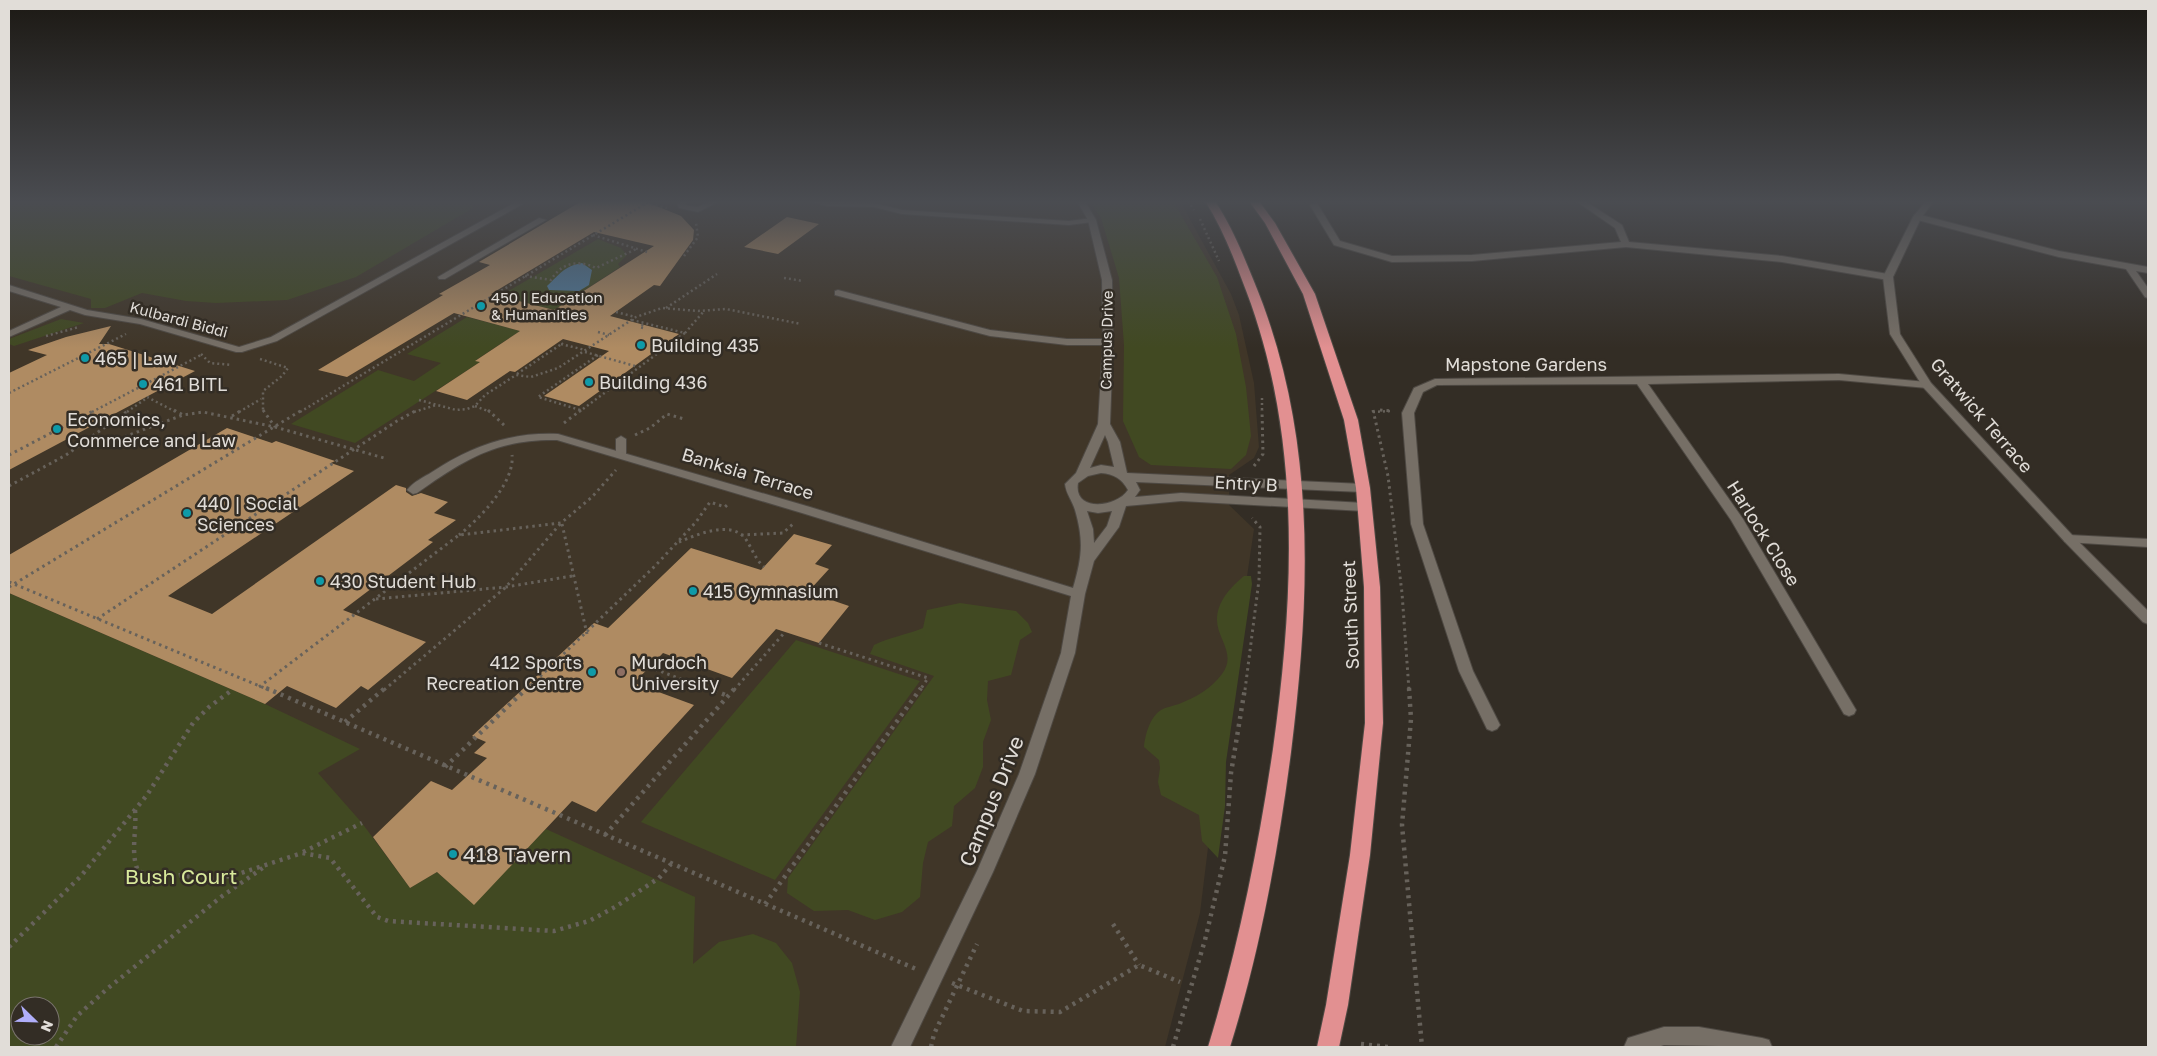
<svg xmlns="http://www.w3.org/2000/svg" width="2157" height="1056" font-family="'Golos Text',sans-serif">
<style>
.built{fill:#403628;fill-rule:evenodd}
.green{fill:#414922;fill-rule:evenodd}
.water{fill:#4f7a9c}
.building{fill:#af8b62;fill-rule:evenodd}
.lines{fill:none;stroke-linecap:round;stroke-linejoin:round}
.lane-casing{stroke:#4e4943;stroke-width:2}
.street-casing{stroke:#4e4943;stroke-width:2}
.secondary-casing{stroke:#4e4943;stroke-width:2}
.highway-casing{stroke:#4e4943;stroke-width:2}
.path-far2{stroke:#67625b;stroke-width:2.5;stroke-dasharray:2 3;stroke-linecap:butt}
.path-far1{stroke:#67625b;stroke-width:3;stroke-dasharray:2.5 4;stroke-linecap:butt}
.path{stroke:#67625b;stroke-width:4.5;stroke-dasharray:3 5;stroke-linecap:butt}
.lane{fill:#766f66;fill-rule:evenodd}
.street{fill:#766f66;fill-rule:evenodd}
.secondary{fill:#766f66;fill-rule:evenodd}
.highway{fill:#e29091;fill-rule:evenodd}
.culture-dot{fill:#0f9aa8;stroke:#332d25;stroke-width:2}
.education-dot{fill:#8d6e63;stroke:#332d25;stroke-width:2}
.labels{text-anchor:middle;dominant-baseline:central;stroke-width:5;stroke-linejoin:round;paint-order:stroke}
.far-poi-label{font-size:15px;fill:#e1ddd8;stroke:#332d25;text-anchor:start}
.far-street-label{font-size:15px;fill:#e1ddd8;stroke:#332d25}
.poi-label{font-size:18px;fill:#e1ddd8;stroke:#332d25;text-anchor:start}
.street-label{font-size:18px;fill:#e1ddd8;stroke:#332d25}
.near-street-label{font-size:21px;fill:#e1ddd8;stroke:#332d25}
.near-poi-label{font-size:21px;fill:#e1ddd8;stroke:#332d25;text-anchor:start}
.near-park-label{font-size:21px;fill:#d8e99b;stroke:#332d25}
</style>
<rect width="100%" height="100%" fill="#332d25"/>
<path class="built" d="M9 201H1180L1231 294 1239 315 1254 383 1259 447 1254 458 1229 475V505L1254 529 1212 815 1200 913 1165 1047H9ZM20 1006H50V1036H20Z"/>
<path class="green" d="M9 201H470L473 208 356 277 287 300 216 303 186 301 142 293 105 308H91V299L9 276Z
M1089 201H1173L1217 277 1236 334 1246 387 1251 436 1246 455 1231 469 1151 465 1139 457 1123 421 1124 345 1119 278 1101 218Z
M598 239 621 248 627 255 618 264 620 267 554 310 500 296Z
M467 317 520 331 476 360 480 362 355 443 291 424 378 370 414 381 441 363 407 354Z
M61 319 84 323 14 346 9 344V339Z
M1244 576H1251L1252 584 1226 762 1225 806 1218 858 1202 841 1199 815 1161 795 1158 782 1160 768 1159 760 1144 747C1145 735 1150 717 1161 710 1166 707 1173 706 1179 704 1196 697 1211 689 1222 674 1237 654 1217 639 1217 620 1217 601 1231 587 1244 576Z
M11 594 265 704 360 749 318 773 362 823 410 888 437 872 474 904 546 829 695 897 693 964 719 942 753 934 776 943 792 963 800 992 796 1047H9V595ZM20 1006H50V1036H20Z
M960 603 1016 611 1028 623 1032 632 1020 640 1011 675 988 681 987 700 991 720 983 742V767L975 788 954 806 952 826 928 842 923 863 920 897 902 912 875 920 848 910 814 911 787 893 788 878 934 676 870 654 874 645C890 637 906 635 923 628L927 610Z
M796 640 920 681 775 880 641 822Z"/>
<path class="water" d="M582 263 592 270 589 285 579 291 549 290 547 286C559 275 564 266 582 263Z"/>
<path class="building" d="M582 201H644L681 216 694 230 693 240 660 286 654 285 610 316 679 334 579 406 544 396 609 351 563 339 515 372 510 371 467 400 436 391 480 362 475 361 520 331 454 313 347 377 318 370 443 295 439 294 490 265 479 262ZM594 232 654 246 554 310 491 294Z
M787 217 819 224 778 254 744 247Z
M111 326 99 344H109L195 371 9 470V373L47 355 28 350 66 337Z
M227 428 272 443 276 441 335 461 331 463 354 471 168 596 212 614 396 485 406 488V492L412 496 421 493 448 502 434 513 456 520 428 540 433 542 343 610 426 642 368 690 361 686 336 708 287 686 265 704 9 593V555Z
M794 534 832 545 815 564 829 569 808 592 849 606 819 643 776 629 732 678 663 653 634 683 694 705 596 812 572 801 474 905 437 872 410 888 373 837 431 781 452 790 487 758 474 753 486 742 472 736 594 623 608 628 691 548 761 570Z"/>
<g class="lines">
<defs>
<path id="lane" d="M681 201H690L685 205 697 207 711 201H720L698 212 679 208 677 204Z
M807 201 874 203 902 210 1069 221 1092 218 1096 220 1092 222 1069 225 902 214 874 207 827 206Z
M516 202 523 204 277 341 242 352H236L140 324 85 315 70 310 9 337V331L61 307 9 291V285L87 310 141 319 239 347 271 337Z
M539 218 546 220 445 279H439L438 277Z
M838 290 990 330 1067 339H1108L1113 342 1108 345H1067L990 336 835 295V291Z
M621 436 626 439V455L621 458 616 455V439Z"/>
<path id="street" d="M1077 201H1085L1096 220 1112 280 1113 342 1110 424 1120 442 1127 473 1363 484 1369 488 1363 492 1136 482 1140 490 1135 497 1181 493 1364 503 1370 507 1364 511 1181 501 1126 506 1119 527 1094 561 1085 594 1075 653 1035 774 993 872 910 1047H891L977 871 1019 774 1061 653 1071 596 802 513 557 440C497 439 465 459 417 493L413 494 407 490C413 482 424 477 432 472 472 446 510 432 558 434L810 507 1073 588C1082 557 1084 541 1075 510 1072 500 1066 494 1065 484L1076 473 1098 424 1103 342 1102 280 1088 220ZM1105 435 1108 442 1114 467 1101 465 1090 468ZM1101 473C1114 474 1122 479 1128 490 1116 508 1073 512 1078 483L1088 476ZM1087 511 1098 513 1112 511 1107 526 1094 543 1093 529Z
M1576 201H1585L1622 225 1629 242 1782 256 1888 274 1893 277 1888 280 1782 262 1626 247 1472 261 1392 262 1334 245 1310 205 1317 203 1340 241 1392 256 1472 255 1621 242 1615 228Z
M1917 214 2059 251 2148 267V273L2136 271 2148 288V298L2145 297 2126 269 2059 257 1914 219V215Z
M1839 374 1927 382 1932 385 1927 388 1839 380 1648 384 1743 519 1856 710 1854 714 1849 716 1844 714 1731 520 1637 384 1437 385 1423 392 1414 413 1423 524 1473 671 1500 725 1497 729 1492 731 1487 729 1459 671 1411 524 1402 413 1414 388 1435 379Z
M2069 535 2148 539V547L2065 542 2063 539 2065 536Z
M1664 1027H1699L1762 1038 1769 1040 1772 1047 1664 1045 1658 1047H1624L1628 1038Z"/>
<path id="secondary" d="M1926 201H1934L1921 218 1893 277 1900 334 1931 383 2073 536 2148 611V624L2143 622 2065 542 1923 387 1890 334 1883 277 1913 217Z"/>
<path id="highway" d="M1205 201H1215C1231 225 1242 252 1253 279 1317 432 1311 591 1291 752 1278 852 1260 951 1230 1047H1208C1238 949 1258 850 1273 749 1295 591 1302 430 1242 280 1232 253 1221 226 1205 201Z
M1249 201H1259L1275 223 1315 294 1358 420 1370 488 1380 587 1383 723 1370 855 1348 1005 1339 1047H1317L1326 1005 1350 855 1365 723 1364 587 1356 488 1344 420 1303 294 1265 223Z"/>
</defs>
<use href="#lane" class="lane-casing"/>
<use href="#street" class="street-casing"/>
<use href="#secondary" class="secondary-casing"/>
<use href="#highway" class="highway-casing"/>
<path class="path-far2" d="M1188 201 1194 210
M646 203 667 208
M1200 219 1219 261
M593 235 647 252
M684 256 698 237 696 223
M525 276 551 280C561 263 578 259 596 268L636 249
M784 278 803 281
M666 308 717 274
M616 312 635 317
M643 328 640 327 645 323
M598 332 609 335
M685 333 704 311
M46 336 79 327
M561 344 585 350
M585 352 635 366
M201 354 210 363 232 365
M260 359 288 368 282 376 263 391V412
M517 374 563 343
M9 393 126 334
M147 397 176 412
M1262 398V412
M419 400 456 410 467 409 475 406 485 395 516 375 531 377 558 368 636 317 662 308 698 311 726 309 801 324
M475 406 490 412
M580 410 538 397 598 355
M92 412 201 355
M127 412 148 397
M239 412 261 399
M300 412 650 201
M414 412 436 405
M579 412 685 333 632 320
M1373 412 1391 411"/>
<path class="path-far1" d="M174 410 183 415
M263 410 275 427
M488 410 506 427
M1373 410 1388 476 1402 593 1409 690
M1380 410 1391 411
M232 416 242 410
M564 423 581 410
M635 435 650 428 667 414 684 419
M80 445 113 441 183 415 203 412 275 427 384 458
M9 455 95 410
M1254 466 1263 454 1262 410
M9 486 66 455 129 410
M562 524 587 634
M459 535C479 519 515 483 512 455
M741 535 783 533 794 523
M679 542C696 535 730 520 745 538 752 548 755 559 764 567
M9 582 269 690
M9 587 302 410
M376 599 506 587 572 576
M97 619 397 421 417 410
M819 643 928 678 920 690
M649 667 710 690
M259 687 459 535 561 523 592 497 616 470
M384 690 506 587 561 523
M526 690 655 566 696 522 710 502 725 507 729 503
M734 690 785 632
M1245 690 1259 580 1260 527 1252 518"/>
<path class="path" d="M266 688 916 969
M707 688 728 696
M1409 688 1411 719 1402 825 1422 1047
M345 722 385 688
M445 767 527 688
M135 810C137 831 130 852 138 871L160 879 182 875 203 879 232 876 302 853 330 858 377 917 388 921 554 931 589 921 615 907 659 878 671 864
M605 835 735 688
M303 852 362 823
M765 904 921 688
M1113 924 1139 965
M9 947 81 876 147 795 193 723 209 707 232 690
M952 983 1023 1011 1060 1012 1139 965 1180 982
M1361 1044 1388 1047
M56 1047 77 1016 107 989 221 897 264 867
M931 1047 934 1034 977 944
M1173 1047 1205 940 1225 856 1231 773 1245 688"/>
<use href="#lane" class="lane"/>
<use href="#street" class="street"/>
<use href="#secondary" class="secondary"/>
<use href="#highway" class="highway"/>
</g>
<linearGradient id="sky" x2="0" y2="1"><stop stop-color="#1c1914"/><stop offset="0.58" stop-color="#4a4c51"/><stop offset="1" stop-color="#4a4c51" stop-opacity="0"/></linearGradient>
<rect width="2157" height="348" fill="url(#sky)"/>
<g class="culture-dot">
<circle cx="481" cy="306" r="5"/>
<circle cx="641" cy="345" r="5"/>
<circle cx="85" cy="358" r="5"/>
<circle cx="589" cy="382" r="5"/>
<circle cx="143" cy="384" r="5"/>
<circle cx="57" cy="429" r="5"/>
<circle cx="187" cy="513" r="5"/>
<circle cx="320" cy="581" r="5"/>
<circle cx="693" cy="591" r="5"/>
<circle cx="592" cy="672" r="5"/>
<circle cx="453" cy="854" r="5"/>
</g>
<circle class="education-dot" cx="621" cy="672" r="5"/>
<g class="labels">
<g class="far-poi-label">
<text x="491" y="297">450 | Education<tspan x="491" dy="17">&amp; Humanities</tspan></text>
</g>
<g class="far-street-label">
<text transform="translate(179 319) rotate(15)">Kulbardi Biddi</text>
<text transform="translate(1106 340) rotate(-89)">Campus Drive</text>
</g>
<g class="poi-label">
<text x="651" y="345">Building 435</text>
<text x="95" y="358">465 | Law</text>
<text x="599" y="382">Building 436</text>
<text x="153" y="384">461 BITL</text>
<text x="67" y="419">Economics,<tspan x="67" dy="21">Commerce and Law</tspan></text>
<text x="197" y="503">440 | Social<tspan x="197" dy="21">Sciences</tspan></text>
<text x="330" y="581">430 Student Hub</text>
<text x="703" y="591">415 Gymnasium</text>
<text x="582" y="662" text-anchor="end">412 Sports<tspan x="582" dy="21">Recreation Centre</tspan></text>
<text x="631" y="662">Murdoch<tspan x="631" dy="21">University</tspan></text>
</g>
<g class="street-label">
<text x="1526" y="364">Mapstone Gardens</text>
<text transform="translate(1982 415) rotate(49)">Gratwick Terrace</text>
<text transform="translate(748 473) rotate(17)">Banksia Terrace</text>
<text transform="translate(1246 483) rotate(3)">Entry B</text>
<text transform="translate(1764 533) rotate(58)">Harlock Close</text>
<text transform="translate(1350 615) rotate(-92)">South Street</text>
</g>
<g class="near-street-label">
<text transform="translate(991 801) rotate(-68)">Campus Drive</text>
</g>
<g class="near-poi-label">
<text x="463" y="854">418 Tavern</text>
</g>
<g class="near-park-label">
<text x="181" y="876">Bush Court</text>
</g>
</g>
<rect width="2157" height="1056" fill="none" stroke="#e1ddd8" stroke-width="20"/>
<g transform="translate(35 1021) rotate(113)"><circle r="24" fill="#332d25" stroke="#79736d"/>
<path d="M0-4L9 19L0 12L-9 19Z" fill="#b0aefa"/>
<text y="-8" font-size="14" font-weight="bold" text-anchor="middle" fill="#e1ddd8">N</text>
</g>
</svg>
